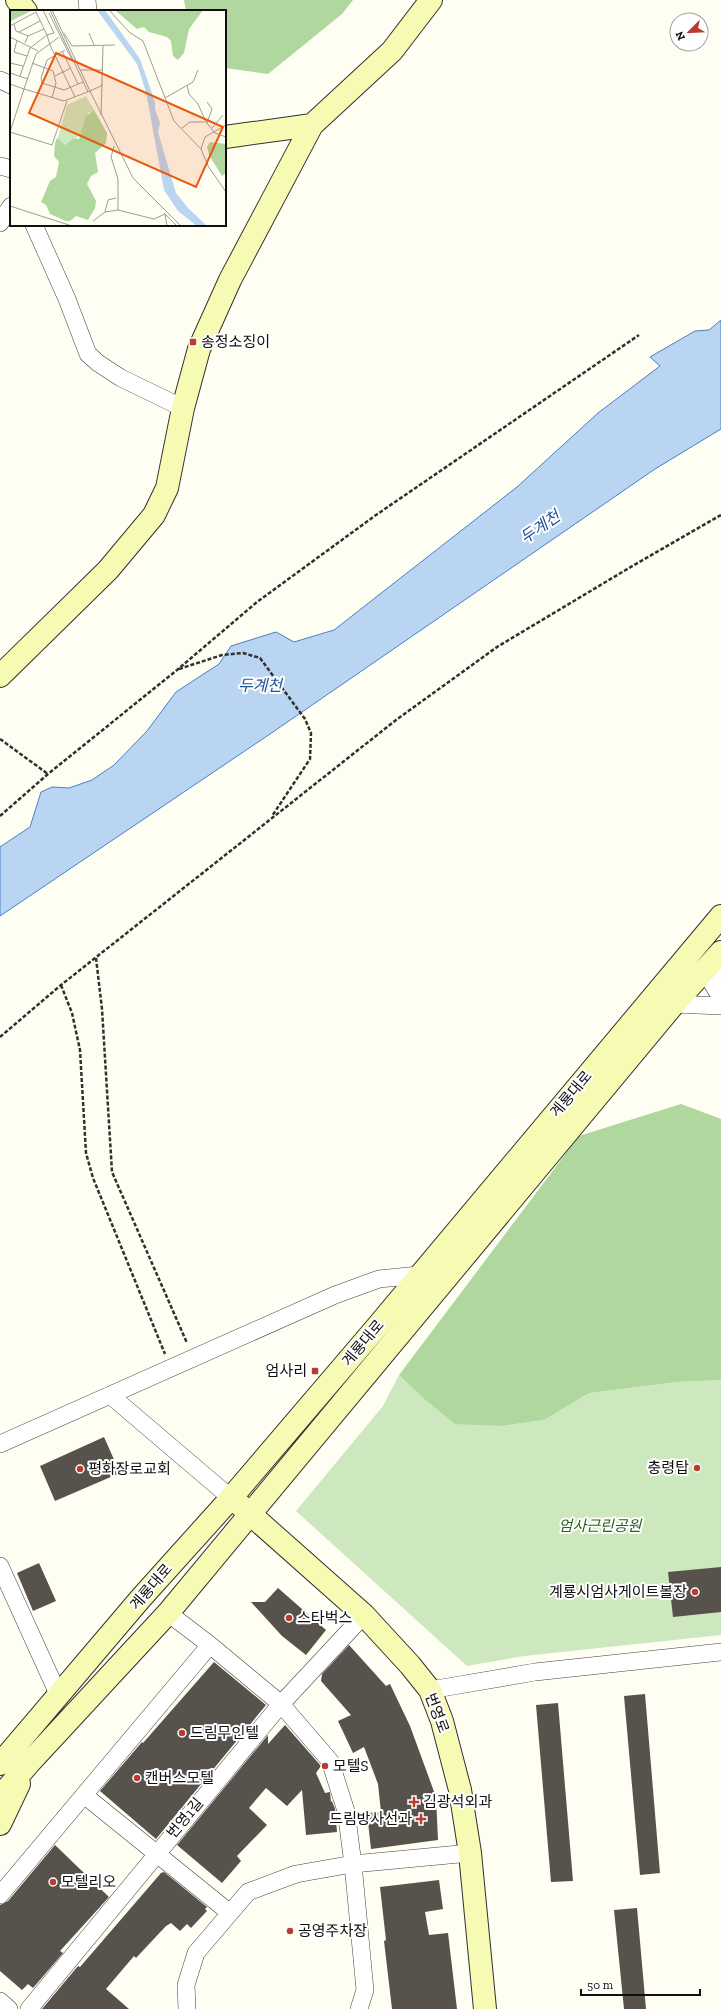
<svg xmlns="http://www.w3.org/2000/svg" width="721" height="2009" font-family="'Zilla Slab','Noto Sans KR',serif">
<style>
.green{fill:#cde7be}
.forest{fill:#afd79e}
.water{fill:#bad5f2;stroke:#4680c5}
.building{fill:#57524c}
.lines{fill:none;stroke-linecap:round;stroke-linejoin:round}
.street-casing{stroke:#424242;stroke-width:18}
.secondary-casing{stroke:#313131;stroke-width:24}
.path{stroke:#313131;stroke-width:2.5;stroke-dasharray:4 2;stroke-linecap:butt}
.street{stroke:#fff;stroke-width:17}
.secondary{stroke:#f7fab2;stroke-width:22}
.poi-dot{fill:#b73d30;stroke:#fff;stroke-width:1.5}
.labels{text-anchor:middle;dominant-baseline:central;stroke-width:4;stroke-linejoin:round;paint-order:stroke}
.poi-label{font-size:15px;fill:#0f0f0f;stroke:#fff;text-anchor:start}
.street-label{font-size:15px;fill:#0f0f0f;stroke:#fff}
.park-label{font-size:15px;font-style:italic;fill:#276423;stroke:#fff}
.water-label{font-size:16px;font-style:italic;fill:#20539a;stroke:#fff}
.inset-road{fill:none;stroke:#9e9e98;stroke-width:1}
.view{fill:#e8590c;fill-opacity:0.15;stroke:#e8590c;stroke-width:2}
.inset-edge{fill:none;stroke:#0f0f0f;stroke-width:2}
</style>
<rect width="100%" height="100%" fill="#fefef3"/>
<path class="green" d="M399 1375 423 1398 455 1423 500 1426 544 1420 589 1393 677 1382 721 1380V1635L524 1656 467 1666 296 1511 383 1406Z"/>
<path class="forest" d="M184 0H353L342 14 268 74 225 68V11H186Z
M681 1104 721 1119V1380L677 1382 589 1393 544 1420 500 1426 455 1424 423 1398 399 1375 579 1136Z"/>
<path class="water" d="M721 320V429L655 469 270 734 0 916V847L30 827 41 792 52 787 69 788 92 780 114 765 147 731 176 692 219 664 231 646 276 632 294 642 334 630 517 487 598 413 660 366 650 357 695 331 709 330Z"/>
<path class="building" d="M104 1437 120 1473 55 1501 40 1466Z
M39 1563 56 1601 33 1611 17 1573Z
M721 1567V1612L673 1617 668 1572Z
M278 1588 326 1630 306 1655 282 1636 251 1602H265Z
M349 1645 386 1686 390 1684 410 1726 436 1797 438 1840 371 1849 367 1813 381 1812 378 1784 364 1747 353 1753 338 1721 351 1715 321 1681 322 1674Z
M214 1662 266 1705 156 1839 100 1791 142 1742 143 1743Z
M645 1694 660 1873 640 1875 624 1696Z
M558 1703 573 1881 551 1882 536 1705Z
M285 1725 321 1766 316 1773 325 1793 330 1792 331 1802 332 1801 335 1809 337 1832 306 1835 302 1790 287 1806 266 1788 249 1808 267 1825 237 1856 241 1861 222 1883 177 1845 268 1735V1744Z
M55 1845 109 1897 60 1951 63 1953 33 1988 28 1984 22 1990 0 1971V1905L8 1901Z
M164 1872 207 1907 205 1909 207 1911 191 1928 187 1924 180 1931 171 1923 166 1926 136 1958 134 1956 106 1989 129 2009H42L78 1966 80 1967 161 1873Z
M439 1880 443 1909 425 1912 429 1935 448 1933 457 2009H392L384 1941 386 1940 380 1887Z
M637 1908 646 2009H624L614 1910Z"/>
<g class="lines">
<defs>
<path id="street" d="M87 0 88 11
M0 80 11 85
M0 166 11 169
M0 223 11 206
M34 225 67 299 88 354 98 363 121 378 183 408
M716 958 712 983 721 998
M674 1004 721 1006
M110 1395 231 1498
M0 1444 335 1295 379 1279 419 1275
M0 1566 59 1696
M168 1613 210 1645 281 1704 330 1761 346 1811 353 1864 365 1990 359 2009
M430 1690 535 1672 721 1652
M84 1795 230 1913
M0 1895 210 1645
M0 2001 9 2009
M29 2009 281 1704 364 1615
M187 2009 186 1985 196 1953 248 1892 296 1874 353 1864 470 1853"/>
<path id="secondary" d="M17 0 26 11
M225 137 312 125 392 51 431 0
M0 676 108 570 154 515 167 488 183 408 199 349 230 280 312 125
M240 1505 364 1615 410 1665 430 1690 442 1721 460 1790 470 1853 485 2009
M0 1764 141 1598 231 1498 376 1328 721 916
M0 1797 30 1762 168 1613 674 1004 721 952
M0 1824 19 1784"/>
</defs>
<use href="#street" class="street-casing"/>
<use href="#secondary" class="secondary-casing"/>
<path class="path" d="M179 669 222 655 243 653 260 658 305 719 311 733 310 759 272 816
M0 739 48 774
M0 816 48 774 177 670 257 602 376 515 639 335
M96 958 102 1009 112 1172 187 1343
M61 985 72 1013 80 1050 86 1153 93 1178 165 1354
M0 1037 61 985 396 720 497 647 634 565 721 515"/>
<use href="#street" class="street"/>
<use href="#secondary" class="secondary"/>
</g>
<g class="poi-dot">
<rect x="189" y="338" width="8" height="8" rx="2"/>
<rect x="311" y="1367" width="8" height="8" rx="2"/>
<circle cx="697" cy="1468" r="4"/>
<circle cx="80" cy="1469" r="4"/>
<circle cx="695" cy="1592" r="4"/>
<circle cx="289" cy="1618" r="4"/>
<circle cx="182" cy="1733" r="4"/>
<circle cx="325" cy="1766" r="4"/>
<circle cx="137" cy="1778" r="4"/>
<path d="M412 1796h4v4h4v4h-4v4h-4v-4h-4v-4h4z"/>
<path d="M419 1813h4v4h4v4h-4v4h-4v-4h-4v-4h4z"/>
<circle cx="53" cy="1882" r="4"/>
<circle cx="290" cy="1931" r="4"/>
</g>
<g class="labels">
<g class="poi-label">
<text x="201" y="342">송정소징이</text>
<text x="307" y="1371" text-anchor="end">엄사리</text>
<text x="689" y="1468" text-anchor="end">충령탑</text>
<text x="88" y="1469">평화장로교회</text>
<text x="687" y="1592" text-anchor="end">계룡시엄사게이트볼장</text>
<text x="297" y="1618">스타벅스</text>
<text x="190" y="1733">드림무인텔</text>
<text x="333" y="1766">모텔S</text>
<text x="145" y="1778">캔버스모텔</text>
<text x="423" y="1802">김광석외과</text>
<text x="412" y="1819" text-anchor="end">드림방사선과</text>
<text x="61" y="1882">모텔리오</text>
<text x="298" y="1931">공영주차장</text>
</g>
<g class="street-label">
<text transform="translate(571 1094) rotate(-50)">계룡대로</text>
<text transform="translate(363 1343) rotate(-50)">계룡대로</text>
<text transform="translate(151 1587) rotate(-49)">계룡대로</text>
<text transform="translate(437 1713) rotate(69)">번영로</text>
<text transform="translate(185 1818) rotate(-50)">번영1길</text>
</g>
<g class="park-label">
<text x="600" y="1526">엄사근린공원</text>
</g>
<g class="water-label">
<text transform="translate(540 527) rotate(-35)">두계천</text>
<text x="260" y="685">두계천</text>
</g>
</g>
<g transform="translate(10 10)">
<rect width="216" height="216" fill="#fefef3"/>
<path d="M76 86 84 100 78 103 71 126 64 128 55 135 47 131 57 95Z" fill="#cde7be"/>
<path d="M0 0H23L1 11ZM105 0H193L179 19 174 43 168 50 163 46 161 31 157 27 139 22 134 17 127 19ZM84 100 97 123 96 133 85 143 88 162 81 166 77 174 86 191 85 198 78 210 66 206 60 211H56L40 204 36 195 31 192 40 171 46 167 49 152 44 146 45 133 47 128 55 135 64 128 69 129 76 106ZM200 132 216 134V163L212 166 199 145 197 137Z" fill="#afd79e"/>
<path d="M87 0H95L130 49 145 92V99L150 113 148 122 166 183 178 198 197 216H187L168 201 154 180 136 82 127 54Z" fill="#bad5f2"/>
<path class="inset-road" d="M33 0 44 23 37 25 40 35 65 87M40 0 78 82M42 0 80 81 93 75M99 0 119 22 133 31 164 111 191 139M39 3 63 52M4 14 6 21 18 26M0 16 26 2 37 25 20 38 10 66M9 22 30 11M54 23 62 36 105 35M79 23 84 35M0 27 28 41M7 30 4 42 17 46M15 33 18 26 34 19M55 40 37 50 31 68 32 73 54 80 73 72M52 41 68 74M0 53 13 56M22 53 43 61 46 73 42 88M70 60H93M0 63 18 69M45 66 61 58M0 74 14 79 26 44 49 27M177 75 179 84 188 94 196 112 205 123 216 127M155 88 183 72 188 60M197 92 202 99 197 113M91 105 93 36M216 115 195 127 191 139 198 156 216 182M172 118 180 112H195M202 118 213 105M0 122 42 135 57 91M0 122 14 79 54 91 80 81 123 168 171 216M104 136 101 147 108 169V200L144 209 155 204M0 196 62 216M95 202 98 190 106 188M154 203 167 216M155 204 157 216M83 211 95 202 108 200"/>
<path class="view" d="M46 43 213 117 186 177 19 103Z"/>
<rect width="216" height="216" class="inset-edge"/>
</g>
<g transform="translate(689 32) rotate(246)"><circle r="19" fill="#ffffff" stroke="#9f9f9f"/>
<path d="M0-3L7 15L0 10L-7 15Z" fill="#b73d30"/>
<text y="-6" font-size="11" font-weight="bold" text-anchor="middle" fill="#0f0f0f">N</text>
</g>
<path d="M581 1989v6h119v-6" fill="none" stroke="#0f0f0f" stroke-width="2"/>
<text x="587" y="1989" font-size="12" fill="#0f0f0f" stroke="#ffffff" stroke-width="3" paint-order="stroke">50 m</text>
</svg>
